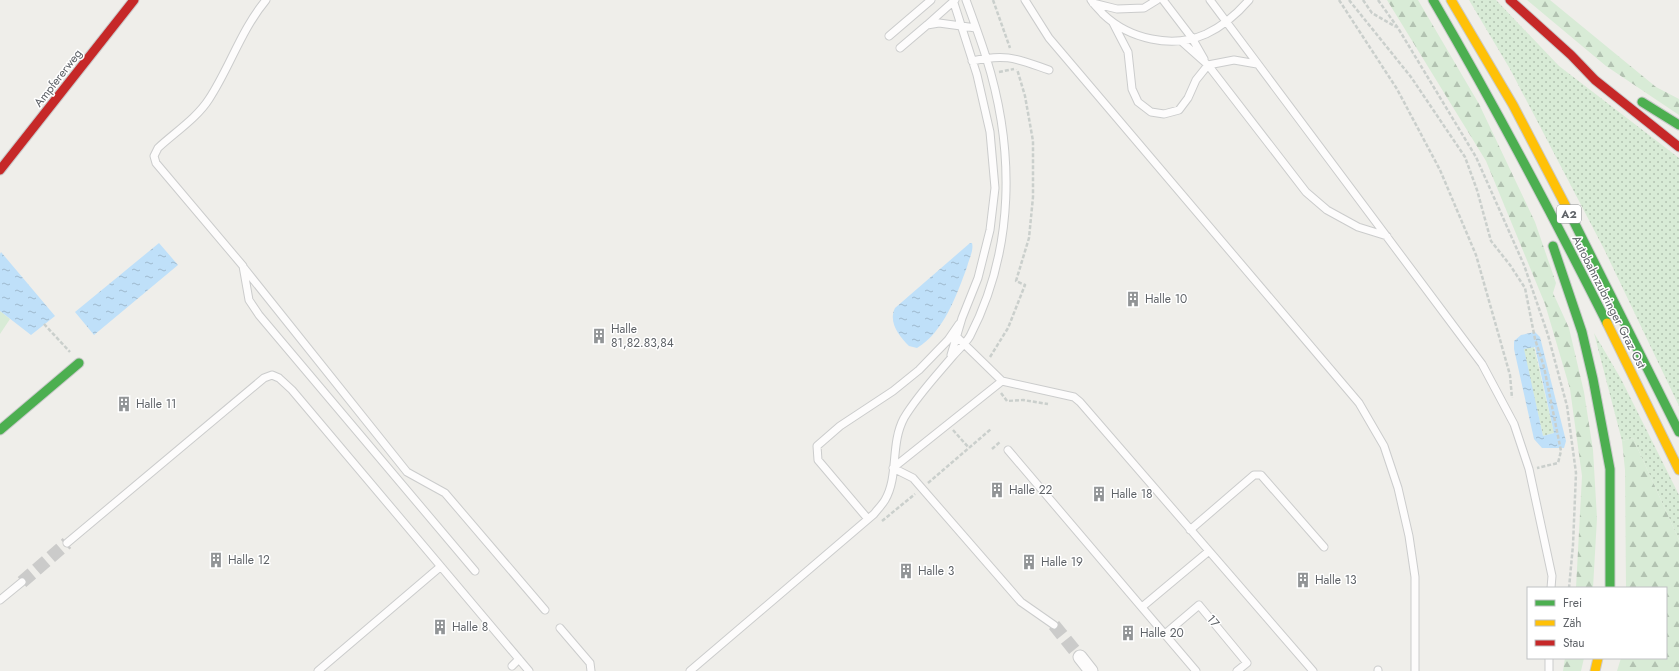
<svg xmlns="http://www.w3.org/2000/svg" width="1679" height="671" font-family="Jost,sans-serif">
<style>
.grass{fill:url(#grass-dots)}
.forest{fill:url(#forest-firs)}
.garden{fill:#d8ebd6}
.water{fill:url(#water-ripples);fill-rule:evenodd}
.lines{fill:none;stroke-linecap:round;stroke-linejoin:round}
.street-tunnel{stroke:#cbcbca;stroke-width:13;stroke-dasharray:13 6;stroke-linecap:butt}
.lane-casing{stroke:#cbcccc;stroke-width:9}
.street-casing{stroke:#cbcccc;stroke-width:15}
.fast-casing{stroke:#cacacb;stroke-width:11}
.slow-casing{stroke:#cacacb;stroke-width:11}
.jam-casing{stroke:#cacacb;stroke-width:11}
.path{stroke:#cacfcc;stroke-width:2.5;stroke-dasharray:4 2;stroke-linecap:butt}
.lane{stroke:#fdfcfc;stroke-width:7}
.street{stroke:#fdfcfc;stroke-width:13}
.fast{stroke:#4caf50;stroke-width:9}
.slow{stroke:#ffc107;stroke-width:9}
.jam{stroke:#c62828;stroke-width:9}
.labels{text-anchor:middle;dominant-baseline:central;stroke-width:3;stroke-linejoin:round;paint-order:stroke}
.shield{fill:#fff;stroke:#8f9295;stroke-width:1}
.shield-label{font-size:11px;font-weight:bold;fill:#5f6368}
.street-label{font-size:12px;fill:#5f6368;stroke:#fff}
.poi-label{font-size:12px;fill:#5f6368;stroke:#fff;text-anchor:start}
</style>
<defs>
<pattern id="grass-dots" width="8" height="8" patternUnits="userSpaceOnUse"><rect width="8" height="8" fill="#d8ebd6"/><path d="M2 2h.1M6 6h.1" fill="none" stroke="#b2c2b1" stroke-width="1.8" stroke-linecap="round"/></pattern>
<pattern id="forest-firs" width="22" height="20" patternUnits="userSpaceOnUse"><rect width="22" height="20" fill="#d8ebd6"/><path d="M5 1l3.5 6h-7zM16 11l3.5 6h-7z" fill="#b2c2b1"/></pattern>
<pattern id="water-ripples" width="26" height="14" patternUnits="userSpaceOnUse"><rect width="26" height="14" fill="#bfe0f9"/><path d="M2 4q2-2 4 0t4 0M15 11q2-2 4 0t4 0" fill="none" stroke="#9eb9cd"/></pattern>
</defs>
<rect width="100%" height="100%" fill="#efeeea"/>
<path class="grass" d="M1469 0H1496L1559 66 1679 158V406L1604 249 1510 69Z
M1594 333 1621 379 1679 495V540L1633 438 1622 441Z
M1534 347 1554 433 1543 436 1523 349Z"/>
<path class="forest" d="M1387 0H1418L1479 104 1535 222 1556 283 1553 293 1569 328 1584 392 1593 450 1597 518 1593 588H1576L1582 476 1570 389 1545 304 1486 161Z
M1527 0H1550L1656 87 1679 99V115L1606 66Z
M1633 438 1679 540V671H1617L1621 658H1666V588H1626L1625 470 1622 441Z
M1565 658H1584L1581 671H1563Z"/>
<path class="garden" d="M0 311 10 319 0 334Z"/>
<path class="water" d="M159 243 178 265 94 335 75 312Z
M970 243H972C974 250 969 259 967 267 957 294 944 332 917 348L909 346C899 336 888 322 895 308Z
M1 252 55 316 31 335 0 311V254Z
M1535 332 1540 337 1566 441 1564 448H1542L1534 439 1514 349V341L1521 335ZM1535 347 1554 433 1543 436 1524 349Z"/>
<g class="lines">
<path class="street-tunnel" d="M22 582 67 543
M1054 625 1080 657"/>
<defs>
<path id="lane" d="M266 0C241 30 230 67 209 99 197 118 174 133 158 148L154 156 156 163 243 266 249 300 259 315 475 571
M1025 0 1049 38 1359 403 1384 446 1398 488 1409 536 1415 577V671
M1091 0C1094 5 1099 9 1103 14 1129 39 1172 49 1206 34 1223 26 1237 14 1249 0
M1163 0 1192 38 1204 59
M1210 0 1482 364 1514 424 1529 469 1552 576 1551 588
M1093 3 1117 9 1144 8 1157 0
M1113 23 1128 52 1132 89 1138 102 1151 112 1164 114 1179 110 1188 98 1196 80 1208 65 1234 60 1257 64
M927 25 955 0
M889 36 931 0
M1181 41 1208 65 1306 192 1327 210 1358 227 1387 236
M900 48 927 25 939 23 976 28
M972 61C1007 53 1017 59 1049 70
M244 268 407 472 445 493 545 610
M957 337 1002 381 1074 397 1080 402 1313 671
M951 355 962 318 978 278 990 230 995 188 990 132 977 75 953 0
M1002 381 893 468 913 478 1021 602 1054 625
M1008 450 1196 671
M868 519 818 460 817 446 840 426 893 391 919 370 948 340 959 324
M1190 530 1254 475H1261L1324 547
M67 543 264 378 272 375 279 378 292 390 529 671
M0 600 22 582
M1142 607 1209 551
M560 628 590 663 591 671
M1165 634 1199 605 1247 663 1237 671
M512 666 519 659
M318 671 440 567
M690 671 874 514C877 510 882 505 885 500 899 476 890 444 904 418 917 396 936 376 952 357 958 350 966 343 970 336 1015 249 1015 149 986 57 980 38 973 19 966 0
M1378 671V670
M1549 671V658"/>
<path id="street" d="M1080 657 1091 671"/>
<path id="fast" d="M1433 0C1495 106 1552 214 1607 323
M1642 102 1679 125
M1571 216 1679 432
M1553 246 1582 332 1593 379 1610 469V588
M0 430 79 363"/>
<path id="slow" d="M1451 0 1513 105 1571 216
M1607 323 1679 470
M1595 671 1598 658"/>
<path id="jam" d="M1510 0 1571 55 1595 80 1679 147
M0 170 134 0"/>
</defs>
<use href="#lane" class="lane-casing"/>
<use href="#street" class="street-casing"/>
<use href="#fast" class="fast-casing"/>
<use href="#slow" class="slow-casing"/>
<use href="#jam" class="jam-casing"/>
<path class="path" d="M993 0 1010 48
M1339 0 1397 89 1440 170 1476 255 1510 375 1512 398
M1349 0 1411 77 1465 157 1477 190 1491 241 1510 265 1525 288 1535 339 1544 367 1561 451 1558 463 1537 468
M1363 0 1372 13 1396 27
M1378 0 1398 28 1476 157 1524 265 1548 335 1567 406 1576 473 1573 545 1569 588
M999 72 1014 69
M44 324 70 352
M990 357 1008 328 1025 285 1016 281 1029 238 1033 197V141L1025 96 1017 69
M1001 393 1007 401 1023 400 1048 404
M953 430 969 448
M992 449 1001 441
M928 483 991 429
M882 521 915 494"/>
<use href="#lane" class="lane"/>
<use href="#street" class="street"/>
<use href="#fast" class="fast"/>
<use href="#slow" class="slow"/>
<use href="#jam" class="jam"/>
</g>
<defs>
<symbol id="building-bare" viewBox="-9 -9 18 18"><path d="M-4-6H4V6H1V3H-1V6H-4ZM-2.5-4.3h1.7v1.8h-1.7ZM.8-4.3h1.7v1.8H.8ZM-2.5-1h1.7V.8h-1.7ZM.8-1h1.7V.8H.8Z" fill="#919496" stroke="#fff" stroke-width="2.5" paint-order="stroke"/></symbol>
</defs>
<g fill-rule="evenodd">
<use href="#building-bare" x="1122" y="288" width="22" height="22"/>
<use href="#building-bare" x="588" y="325" width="22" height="22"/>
<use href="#building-bare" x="113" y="393" width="22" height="22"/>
<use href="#building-bare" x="986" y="479" width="22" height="22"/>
<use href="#building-bare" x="1088" y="483" width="22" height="22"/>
<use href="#building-bare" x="205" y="549" width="22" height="22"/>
<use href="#building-bare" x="1018" y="551" width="22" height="22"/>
<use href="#building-bare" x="895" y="560" width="22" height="22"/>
<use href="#building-bare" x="1292" y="569" width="22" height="22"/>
<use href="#building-bare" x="429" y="616" width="22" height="22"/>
<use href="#building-bare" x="1117" y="622" width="22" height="22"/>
</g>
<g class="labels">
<rect class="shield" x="1557" y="205" width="24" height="18" rx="3"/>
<g class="shield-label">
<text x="1569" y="214">A2</text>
</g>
<g class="street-label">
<text transform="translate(58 78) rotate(-52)">Ampfererweg</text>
<text transform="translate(1609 302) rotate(63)">Autobahnzubringer Graz Ost</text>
<text transform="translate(1213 621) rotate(50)">17</text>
</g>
<g class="poi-label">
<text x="1145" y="299">Halle 10</text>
<text x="611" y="329">Halle<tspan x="611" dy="14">81,82.83,84</tspan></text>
<text x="136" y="404">Halle 11</text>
<text x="1009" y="490">Halle 22</text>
<text x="1111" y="494">Halle 18</text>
<text x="228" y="560">Halle 12</text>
<text x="1041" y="562">Halle 19</text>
<text x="918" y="571">Halle 3</text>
<text x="1315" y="580">Halle 13</text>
<text x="452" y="627">Halle 8</text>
<text x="1140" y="633">Halle 20</text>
</g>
</g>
<rect x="1527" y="587" width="140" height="72" fill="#ffffff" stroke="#bfc1c3"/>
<rect x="1535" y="600" width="20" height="6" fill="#4caf50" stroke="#bfc1c3"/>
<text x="1563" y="607" font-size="12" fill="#5f6368">Frei</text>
<rect x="1535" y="620" width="20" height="6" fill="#ffc107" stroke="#bfc1c3"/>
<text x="1563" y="627" font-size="12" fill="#5f6368">Zäh</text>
<rect x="1535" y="640" width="20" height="6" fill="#c62828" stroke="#bfc1c3"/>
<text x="1563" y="647" font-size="12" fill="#5f6368">Stau</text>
</svg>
